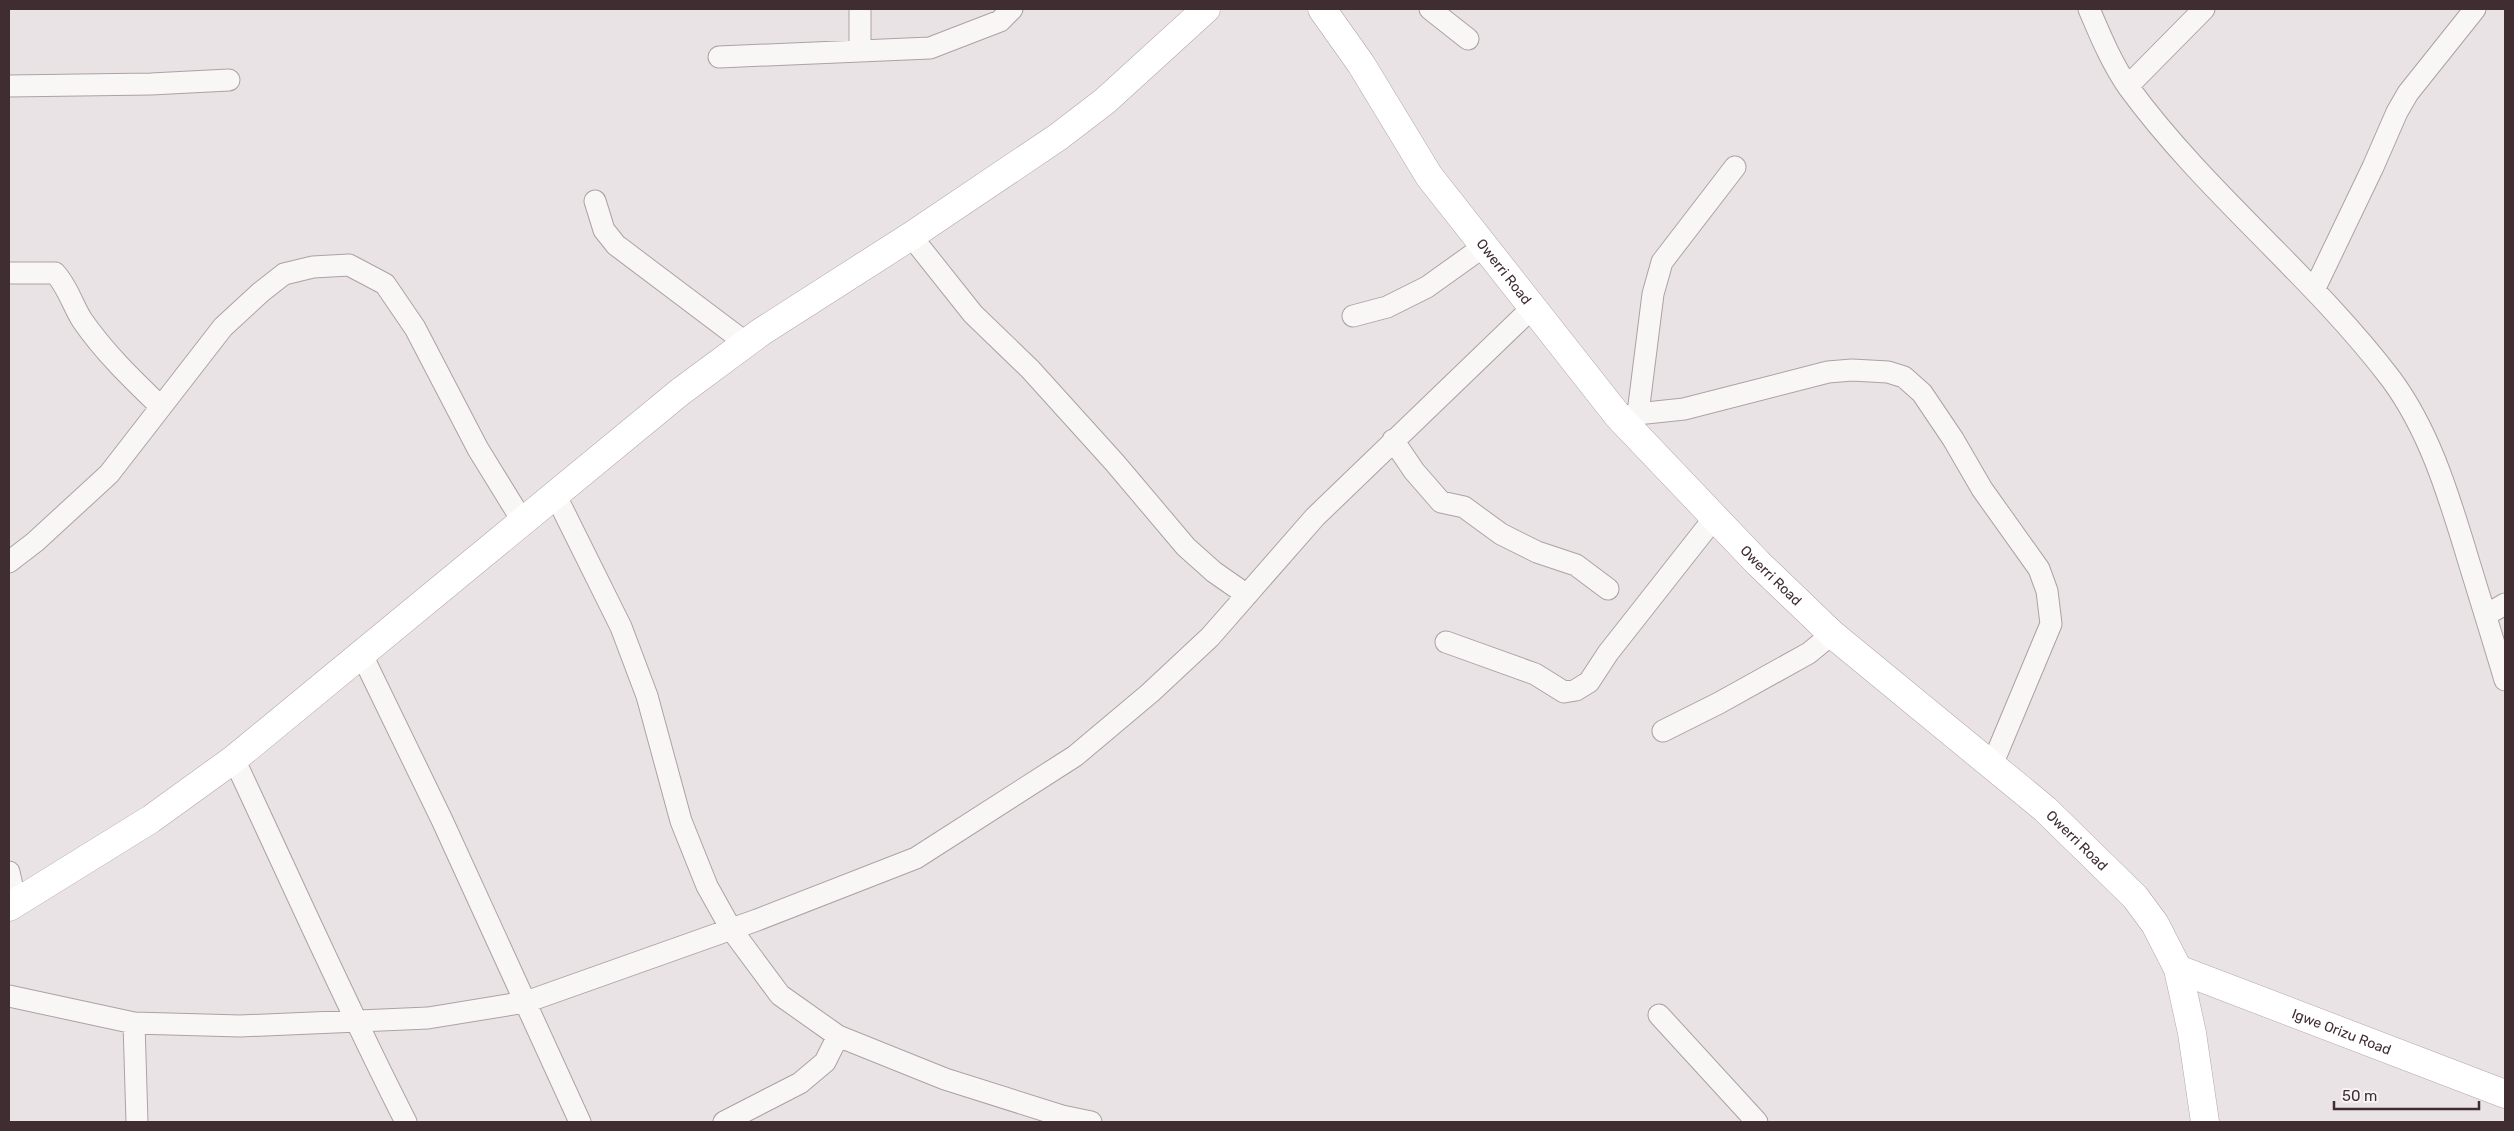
<svg xmlns="http://www.w3.org/2000/svg" width="2514" height="1131" font-family="Rubik,sans-serif">
<style>
.lines{fill:none;stroke-linecap:round;stroke-linejoin:round}
.minor-casing{stroke:#ada1a4;stroke-width:23}
.major-casing{stroke:#b4a4a8;stroke-width:29}
.minor{stroke:#f9f6f6;stroke-width:21}
.major{stroke:#fff;stroke-width:28}
.labels{text-anchor:middle;dominant-baseline:central;stroke-width:4.5;stroke-linejoin:round;paint-order:stroke}
.street-label{font-size:14px;fill:#402d31;stroke:#f7f3f4}
</style>
<rect width="100%" height="100%" fill="#eae3e5"/>
<g class="lines">
<defs>
<path id="minor" d="M860 9V51
M1430 9 1468 39
M2089 9C2100 35 2112 64 2129 88 2206 193 2312 275 2391 379 2428 429 2447 490 2465 549 2478 592 2492 636 2505 680
M719 57 930 48 1000 21 1012 9
M9 86 151 84 229 80
M2128 86 2204 9
M595 201 604 230 616 245 746 343
M911 236 973 314 1030 369 1115 463 1186 547 1214 572 1247 595
M9 273H55C68 287 72 304 82 320 104 352 132 379 160 406
M2314 290 2373 167 2397 112 2408 93 2475 9
M1353 316 1387 307 1427 287 1483 247
M1638 413 1653 294 1662 262 1735 167
M1618 416 1684 409 1828 372 1852 370 1888 372 1904 377 1922 393 1953 439 1982 489 2039 569 2047 591 2051 624 1992 765
M1393 440 1414 471 1441 502 1464 507 1501 534 1537 552 1576 565 1608 589
M556 496 621 627 647 696 681 821 707 886 731 929 780 995 838 1036 945 1079 1062 1116 1091 1122
M9 562 35 542 109 474 223 327 261 292 284 274 313 267 349 265 385 284 415 328 478 449 523 522
M2486 615 2505 604
M1446 642 1535 674 1564 692 1576 690 1589 682 1608 653 1715 517
M362 655 442 820 580 1122
M1663 731 1719 703 1809 653 1832 634
M234 759C291 880 345 1003 406 1122
M9 872 16 903
M9 996 134 1023 240 1026 428 1018 526 1002 757 920 916 858 1075 756 1150 693 1210 637 1315 517 1532 308
M1659 1015 1757 1122
M134 1023 137 1122
M724 1122 800 1083 825 1062 838 1036"/>
<g id="major">
<path id="s1" d="M1322 9 1361 64 1429 176 1618 416 1758 563 1832 634 2045 809 2135 897 2155 924 2178 969 2192 1033 2205 1122"/>
<path d="M9 907 151 819 234 759 680 392 761 332 911 236 1058 137 1105 101 1206 9"/>
<path id="s2" d="M2178 969 2505 1094"/>
</g>
</defs>
<use href="#minor" class="minor-casing"/>
<use href="#major" class="major-casing"/>
<use href="#minor" class="minor"/>
<use href="#major" class="major"/>
</g>
<g class="labels">
<g class="street-label">
<text stroke="none"><textPath href="#s1" startOffset="320">Owerri Road</textPath></text>
<text stroke="none"><textPath href="#s1" startOffset="725">Owerri Road</textPath></text>
<text stroke="none"><textPath href="#s1" startOffset="1130">Owerri Road</textPath></text>
<text stroke="none"><textPath href="#s2" startOffset="175">Igwe Orizu Road</textPath></text>
</g>
</g>
<rect width="2514" height="1131" fill="none" stroke="#402d31" stroke-width="20"/>
<path d="M2334 1101v8h145v-8" fill="none" stroke="#402d31" stroke-width="2.5"/>
<text x="2342" y="1101" font-size="15" fill="#402d31" stroke="#f7f3f4" stroke-width="4" paint-order="stroke">50 m</text>
</svg>
